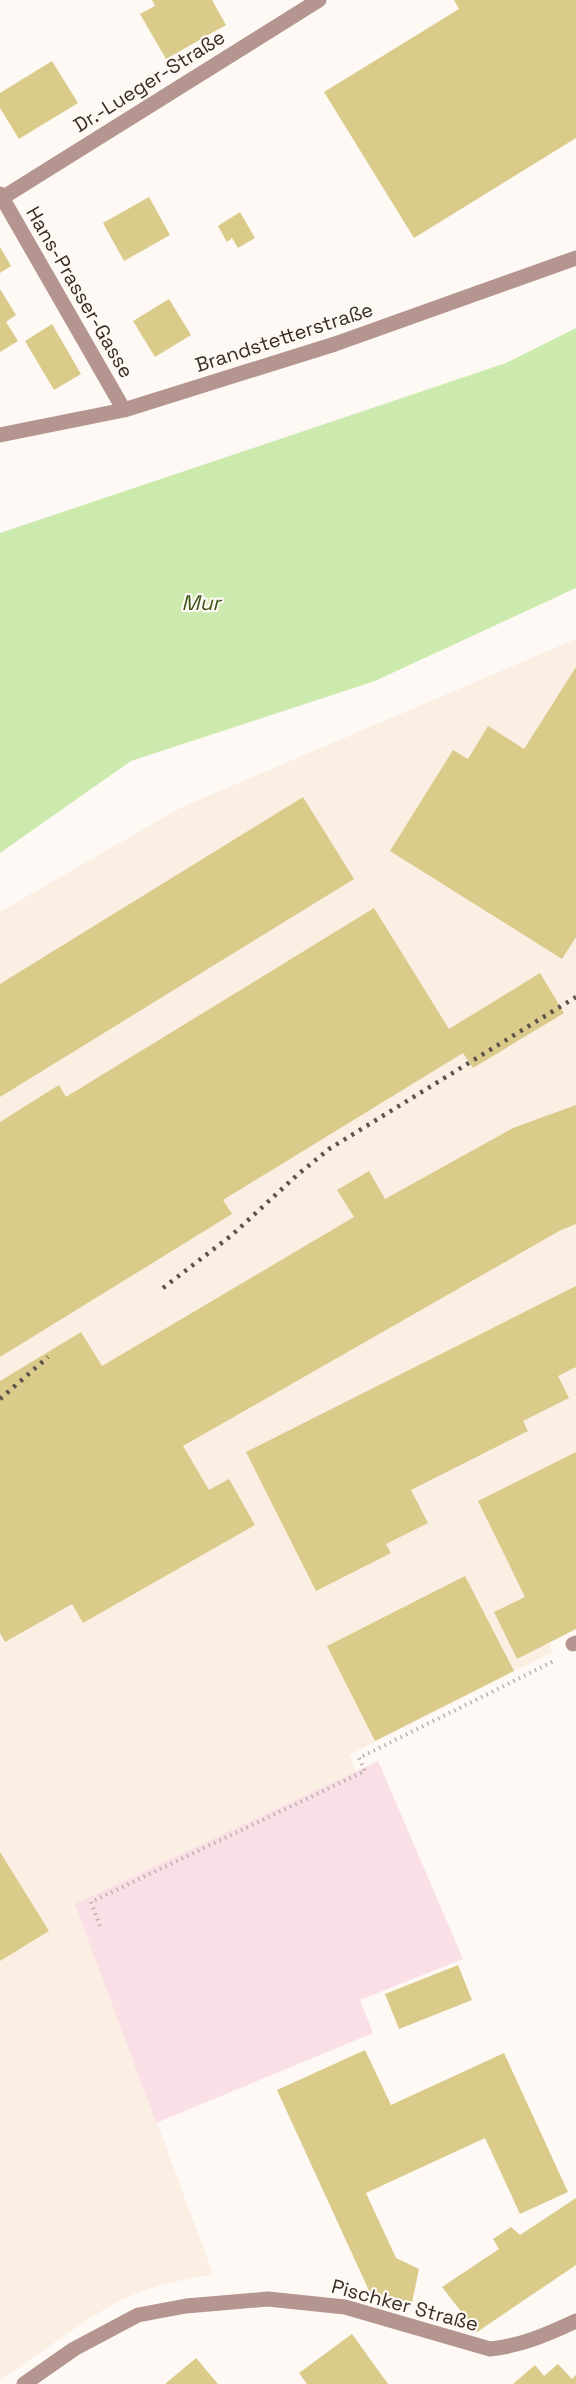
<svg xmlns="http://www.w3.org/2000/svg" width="576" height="2384" font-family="'Space Grotesk',sans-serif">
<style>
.built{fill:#fbeee2}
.green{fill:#fadfe7}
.water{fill:#cdeaae}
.building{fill:#dacb8a}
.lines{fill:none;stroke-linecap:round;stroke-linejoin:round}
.path{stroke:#b8b1aa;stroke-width:4;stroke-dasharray:1.5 4.5;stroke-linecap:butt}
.minor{stroke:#b4958f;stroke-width:15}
.rail{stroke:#5c534a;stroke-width:4.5;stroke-dasharray:3 6;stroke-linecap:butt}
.labels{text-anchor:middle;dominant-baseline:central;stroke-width:4.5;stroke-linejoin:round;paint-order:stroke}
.street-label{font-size:20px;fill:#372d23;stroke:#fef9f4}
.water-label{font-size:21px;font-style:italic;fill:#3c5517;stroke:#fef9f4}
</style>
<rect width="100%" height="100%" fill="#fef9f4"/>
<path class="built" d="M576 639V1629L549 1643 552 1652 349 1755 356 1772 76 1904 213 2274 163 2284 122 2299 90 2318 0 2380V912L180 808Z"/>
<path class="green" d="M378 1761 463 1959 360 2000 373 2033 156 2123 75 1904Z"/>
<path class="water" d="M576 328V588L375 681 131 761 0 853V533L506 363Z"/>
<path class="building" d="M152 0H212L226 25 166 59 140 14 155 6Z
M454 0H576V138L414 238 324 92 459 9Z
M52 61 78 103 19 139 0 108V93Z
M149 197 170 235 124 261 103 223Z
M240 212 255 238 238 248 232 238 227 242 218 226Z
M0 247 11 266 0 273Z
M0 289 16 315 6 322 18 341 0 352Z
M169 299 191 335 155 357 133 321Z
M52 324 81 374 54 390 25 341Z
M576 667V937L562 959 390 851 453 750 468 759 488 726 524 749Z
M303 797 354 879 0 1097V984Z
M374 908 449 1029 540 973 564 1013 473 1068 463 1053 223 1200 232 1214 0 1357V1122L59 1085 66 1097Z
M576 1105V1224L561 1230 183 1446 209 1490 229 1479 255 1525 83 1623 72 1604 5 1642 0 1633V1381L81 1332 102 1366 354 1217 337 1190 369 1171 385 1199 513 1128Z
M576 1286V1367L558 1376 569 1398 523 1421 528 1431 411 1490 428 1523 386 1544 391 1553 316 1591 246 1452Z
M576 1452V1629L517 1659 494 1612 525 1597 478 1501Z
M465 1576 514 1671 375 1741 327 1646Z
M0 1852 49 1931 0 1961Z
M458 1965 472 2000 399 2029 385 1994Z
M365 2050 391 2105 504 2053 568 2192 520 2214 485 2138 366 2193 396 2258 419 2269 412 2303 371 2295 277 2090Z
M576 2198V2265L477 2332 442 2287 499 2249 493 2239 511 2227 520 2235Z
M352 2334 388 2384H307L299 2373Z
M196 2358 218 2384H165Z
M558 2364 572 2379 576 2375V2384H513L535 2365 544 2376Z"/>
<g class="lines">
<path class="path" d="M100 1926 91 1902 365 1771 359 1758 556 1660"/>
<path class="minor" d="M0 194 124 410
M2 198 319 0
M0 435 124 410 335 344 576 258
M573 1644 576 1643
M24 2384 74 2349 138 2315 186 2306 268 2299 345 2307 490 2349C521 2346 548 2334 576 2321"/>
<path class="rail" d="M163 1288 232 1235 296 1176 329 1149 576 997
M0 1399 48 1357"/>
</g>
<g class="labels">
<g class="street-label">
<text transform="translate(149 81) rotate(-32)">Dr.-Lueger-Straße</text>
<text transform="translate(80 292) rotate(60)">Hans-Prasser-Gasse</text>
<text transform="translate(284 337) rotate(-18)">Brandstetterstraße</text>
<text transform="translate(405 2305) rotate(15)">Pischker Straße</text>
</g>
<g class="water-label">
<text x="201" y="602">Mur</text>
</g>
</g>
</svg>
